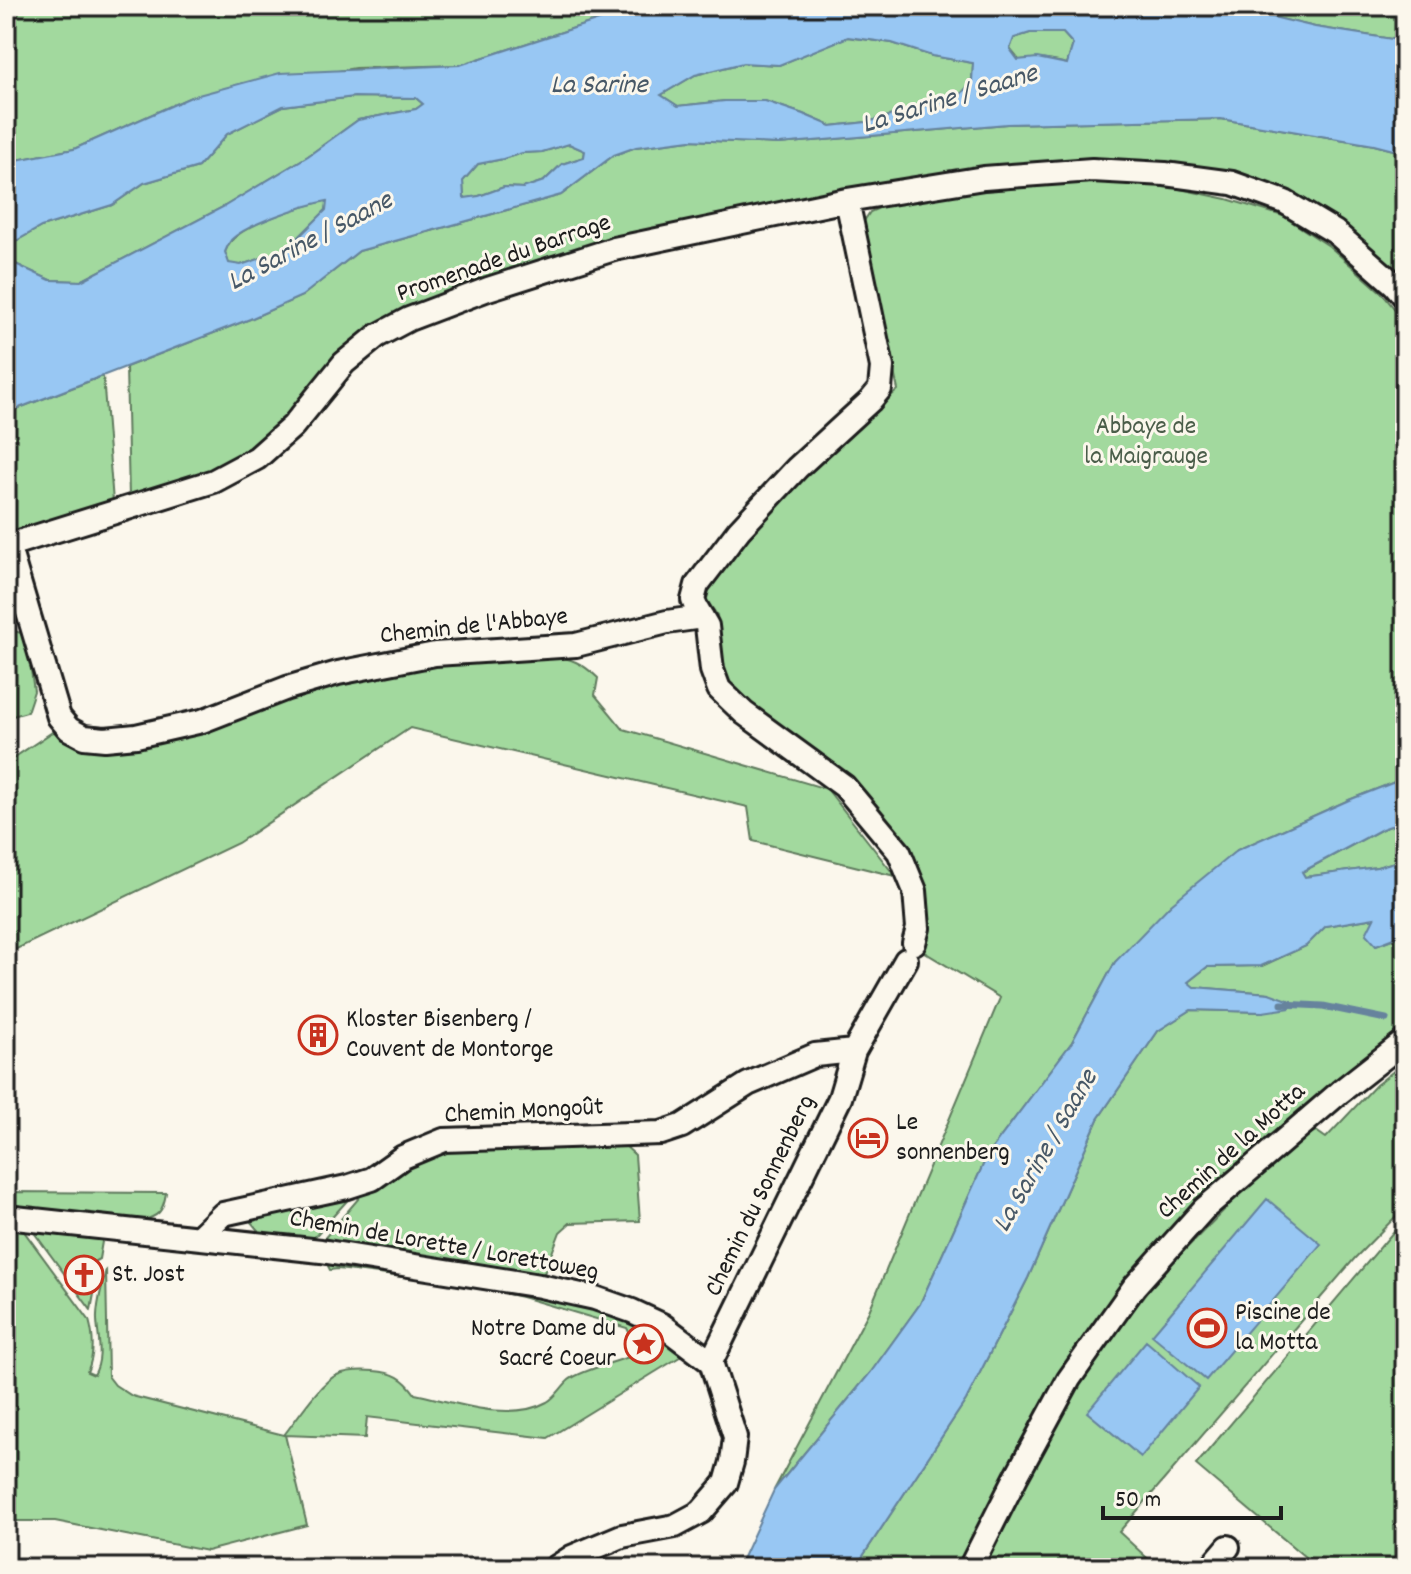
<svg xmlns="http://www.w3.org/2000/svg" width="1411" height="1574" font-family="Dekko,sans-serif">
<style>
.green{fill:#a2d99e;stroke:#5f7a5d;stroke-width:2}
.water{fill:#98c7f3;stroke:#66839d;stroke-width:2;fill-rule:evenodd}
.lines{fill:none;stroke-linecap:round;stroke-linejoin:round}
.stream{stroke:#66839d;stroke-width:7}
.minor-casing{stroke:#1c1c1c;stroke-width:28}
.minor{stroke:#fbf7ec;stroke-width:22}
.labels{text-anchor:middle;dominant-baseline:central;stroke-width:6;stroke-linejoin:round;paint-order:stroke}
.street-label{font-size:26px;fill:#1c1c1c;stroke:#fbf7ec}
.park-label{font-size:26px;fill:#4b5e4a;stroke:#fbf7ec}
.poi-label{font-size:26px;fill:#1c1c1c;stroke:#fbf7ec;text-anchor:start}
.water-label{font-size:28px;font-style:italic;fill:#475867;stroke:#fbf7ec}
</style>
<rect width="100%" height="100%" fill="#fbf7ec"/>
<filter id="ink" filterUnits="userSpaceOnUse"><feTurbulence type="fractalNoise" baseFrequency=".0125" numOctaves="2"/><feDisplacementMap in="SourceGraphic" scale="16" xChannelSelector="R" yChannelSelector="G"/><feConvolveMatrix kernelMatrix="1 2 1 2 8 2 1 2 1" color-interpolation-filters="sRGB"/></filter>
<g filter="url(#ink)">
<path class="green" d="M6 6H642L460 65 355 68 191 97 74 149 6 162Z
M1226 6H1405V41L1315 27Z
M1030 33H1063L1073 44 1067 64C1050 59 1037 58 1019 60L1010 49 1014 38Z
M847 37 892 43 932 56 973 63 972 82 961 94 909 111 867 122 831 126 803 114 765 101H725L678 106 661 95 695 75 743 63 779 65Z
M354 97 416 98 423 104 416 109 358 120 308 156 225 206 81 281 50 280 9 261V245L41 227 112 205 144 183 198 167 227 134 283 106Z
M1221 119 1374 145 1405 153V283L1289 196 981 167 410 311 253 450 212 472 129 498 126 367 250 319 302 296 359 251 561 195 614 155 636 147 690 140 779 144 1007 124Z
M569 144 585 151 584 157 562 164 544 181 523 188 504 187 479 196 464 199 463 181 478 164 503 159 522 153 542 152Z
M1090 182 1161 185 1227 199 1283 216 1329 246 1381 292 1405 322V778L1349 800 1237 850 1115 962 1072 1042 988 1154 920 1304 871 1372 774 1490 869 1311 1000 998 921 950 930 928 928 896 911 849 852 781 723 685 717 615 704 596 739 543 786 488 898 390 862 224 870 212 890 203 986 189Z
M328 200 326 210 286 250 241 265 229 264 225 252C227 248 228 244 231 241 246 223 306 205 328 200Z
M103 376 113 502 6 533V413Z
M14 631 21 633 29 656 34 691 27 712 6 718V694L10 686 6 676V634Z
M550 655C572 659 581 662 598 678L595 695 623 729 827 789 895 876 753 841 748 807 410 728 238 843 6 954V778L10 775 6 763 51 733 59 730 81 741 446 659Z
M1405 821V859L1377 867 1305 877 1302 872 1382 829Z
M1375 918 1376 945 1405 934V1029L1229 1173 1144 1258 1057 1379 960 1568H855L966 1400 1028 1278 1098 1119 1158 1031 1191 1010 1263 1012 1269 993 1193 987 1188 982 1207 967 1262 966 1306 946 1326 926Z
M1405 1062V1207L1355 1258 1119 1532 1158 1568H980L1079 1381 1161 1274 1235 1199 1298 1139 1316 1131 1326 1138 1376 1085Z
M623 1144 635 1155 640 1221 570 1223 560 1232 543 1276 322 1241 359 1198 362 1191 441 1148Z
M6 1192 166 1193C163 1212 159 1216 141 1221L6 1206Z
M353 1194 311 1241 262 1235 251 1222 254 1214Z
M1405 1218V1547L1387 1568H1318L1196 1465Z
M6 1224 20 1226 89 1320C94 1338 95 1355 87 1372L94 1375C104 1357 98 1340 97 1320 96 1304 103 1285 106 1269L108 1376 115 1385 132 1396 284 1435C296 1420 321 1381 337 1375 348 1370 362 1370 374 1371 393 1372 404 1378 415 1394 455 1402 509 1423 547 1402 557 1396 561 1387 569 1380 579 1371 618 1361 632 1356L635 1344 627 1328 522 1297 468 1285 338 1269 330 1270 325 1260 527 1290 627 1318 662 1339 683 1355 548 1438 367 1417 365 1438 285 1435 307 1525 207 1551 55 1521H6Z
M30 1227 103 1236 99 1259 88 1265 97 1278 91 1310Z"/>
<path class="water" d="M642 6H1226L1315 27 1405 41V153L1374 145 1221 119 1007 124 779 144 690 140 636 147 614 155 561 195 359 251 302 296 250 319 6 413V162L74 149 191 97 280 73 460 65ZM1030 33H1063L1073 44 1067 64 1037 58 1018 60 1010 49 1014 38ZM848 37 892 43 932 56 973 63 972 82 961 94 909 111 867 122 831 126 803 114 765 101H725L678 106 661 95 695 75 743 63 779 65ZM354 97 416 98 423 104 416 109 358 120 308 156 225 206 81 281 50 280 9 261V245L41 227 112 205 144 183 198 167 227 134 283 106ZM569 144 585 151 584 157 562 164 544 181 523 188 504 187 479 196 464 198 463 181 478 164 503 159 522 153 542 152ZM327 201 326 210 286 250 241 265 229 263 225 252C227 248 228 244 231 240 246 224 305 205 327 201Z
M1405 778V821L1382 829 1302 872 1305 877 1377 867 1405 859V934L1376 945 1366 934 1374 918 1326 926 1306 946 1261 966 1207 967 1188 982 1194 987 1269 993 1291 1001 1290 1008 1263 1012 1191 1010 1158 1031 1098 1119 1028 1278 966 1400 855 1568H738L774 1490 871 1372 920 1304 988 1154 1072 1042 1115 962 1171 904 1237 850 1349 800Z
M1267 1199 1321 1244 1206 1380 1152 1335Z
M1146 1341 1199 1387 1141 1457 1087 1412Z"/>
<g class="lines">
<path class="stream" d="M1282 1004 1323 1006 1386 1019"/>
<defs>
<path id="minor" d="M847 200 882 367 880 389 870 401 797 468 739 530 697 585 693 600 696 607 707 626 712 670 719 689 744 713 844 786 899 852 915 891 918 928 914 943
M8 545 59 717 69 729 84 737 105 739 136 736 202 721 287 688 338 673 435 654 576 645 667 622 702 617
M6 546 214 481 257 458 293 426 344 363 377 336 409 319 488 289 614 249 847 200 984 178 1092 170 1165 174 1232 183 1285 202 1335 232 1394 284 1405 297
M6 1217 321 1251 540 1286 595 1298 632 1311 662 1325 711 1362
M200 1236 223 1214 347 1187 372 1179 403 1157 444 1140 661 1133 682 1126 748 1084 815 1055 854 1051
M711 1362 840 1098 854 1051 906 960
M555 1568 572 1557 622 1536 675 1526 701 1512 726 1483 732 1462 735 1437 711 1362
M970 1568 1017 1475 1069 1379 1134 1287 1204 1209 1340 1092 1405 1041
M1210 1568 1228 1547"/>
</defs>
<use href="#minor" class="minor-casing"/>
<use href="#minor" class="minor"/>
</g>
</g>
<defs>
<symbol id="building-ring" viewBox="-11 -11 22 22"><circle r="9.5" fill="#fbf7ec" stroke="#c8321e" stroke-width="1.5"/><path d="M-4-6H4V6H1V3H-1V6H-4ZM-2.5-4.3h1.7v1.8h-1.7ZM.8-4.3h1.7v1.8H.8ZM-2.5-1h1.7V.8h-1.7ZM.8-1h1.7V.8H.8Z" fill="#c8321e"/></symbol>
<symbol id="hotel-ring" viewBox="-11 -11 22 22"><circle r="9.5" fill="#fbf7ec" stroke="#c8321e" stroke-width="1.5"/><path d="M-6-4.5h1.5V1H6V5H4.5V3h-9V5H-6ZM-4 0a1.8 1.8 0 1 1 3.6 0ZM.5 0V-2.5h3Q6-2.5 6 0Z" fill="#c8321e"/></symbol>
<symbol id="church-ring" viewBox="-11 -11 22 22"><circle r="9.5" fill="#fbf7ec" stroke="#c8321e" stroke-width="1.5"/><path d="M-1.2-6h2.4v3.5h3.3v2.4h-3.3V6h-2.4V-.1h-3.3v-2.4h3.3Z" fill="#c8321e"/></symbol>
<symbol id="stadium-ring" viewBox="-11 -11 22 22"><circle r="9.5" fill="#fbf7ec" stroke="#c8321e" stroke-width="1.5"/><path d="M0-5a6.5 5 0 1 0 0 10a6.5 5 0 1 0 0-10ZM-3.5-1.8h7v3.6h-7Z" fill="#c8321e"/></symbol>
<symbol id="sight-ring" viewBox="-11 -11 22 22"><circle r="9.5" fill="#fbf7ec" stroke="#c8321e" stroke-width="1.5"/><path d="M0-6L1.8-2.2L6-1.7L2.9 1.2L3.7 5.4L0 3.3L-3.7 5.4L-2.9 1.2L-6-1.7L-1.8-2.2Z" fill="#c8321e"/></symbol>
</defs>
<g fill-rule="evenodd">
<use href="#building-ring" x="296" y="1013" width="44" height="44"/>
<use href="#hotel-ring" x="846" y="1116" width="44" height="44"/>
<use href="#church-ring" x="62" y="1253" width="44" height="44"/>
<use href="#stadium-ring" x="1185" y="1306" width="44" height="44"/>
<use href="#sight-ring" x="622" y="1322" width="44" height="44"/>
</g>
<g class="labels">
<g class="street-label">
<text transform="translate(504 259) rotate(-19)">Promenade du Barrage</text>
<text transform="translate(474 627) rotate(-6)">Chemin de l'Abbaye</text>
<text transform="translate(524 1112) rotate(-3)">Chemin Mongoût</text>
<text transform="translate(1232 1152) rotate(-42)">Chemin de la Motta</text>
<text transform="translate(761 1196) rotate(-64)">Chemin du Sonnenberg</text>
<text transform="translate(444 1246) rotate(10)">Chemin de Lorette / Lorettoweg</text>
</g>
<g class="park-label">
<text x="1146" y="427">Abbaye de<tspan x="1146" dy="30">la Maigrauge</tspan></text>
</g>
<g class="poi-label">
<text x="346" y="1020">Kloster Bisenberg /<tspan x="346" dy="30">Couvent de Montorge</tspan></text>
<text x="896" y="1123">Le<tspan x="896" dy="30">sonnenberg</tspan></text>
<text x="112" y="1275">St. Jost</text>
<text x="1235" y="1313">Piscine de<tspan x="1235" dy="30">la Motta</tspan></text>
<text x="616" y="1329" text-anchor="end">Notre Dame du<tspan x="616" dy="30">Sacré Coeur</tspan></text>
</g>
<g class="water-label">
<text x="599" y="87">La Sarine</text>
<text transform="translate(950 101) rotate(-17)">La Sarine / Saane</text>
<text transform="translate(311 243) rotate(-28)">La Sarine / Saane</text>
<text transform="translate(1047 1152) rotate(-60)">La Sarine / Saane</text>
</g>
</g>
<rect width="1411" height="1574" fill="none" stroke="#fbf7ec" stroke-width="32"/>
<rect x="16" y="16" width="1379" height="1542" fill="none" stroke="#1c1c1c" stroke-width="3" filter="url(#ink)"/>
<path d="M1103 1506v12h178v-12" fill="none" stroke="#1c1c1c" stroke-width="4"/>
<text x="1115" y="1506" font-size="24" fill="#1c1c1c" stroke="#fbf7ec" stroke-width="6" paint-order="stroke">50 m</text>
</svg>
